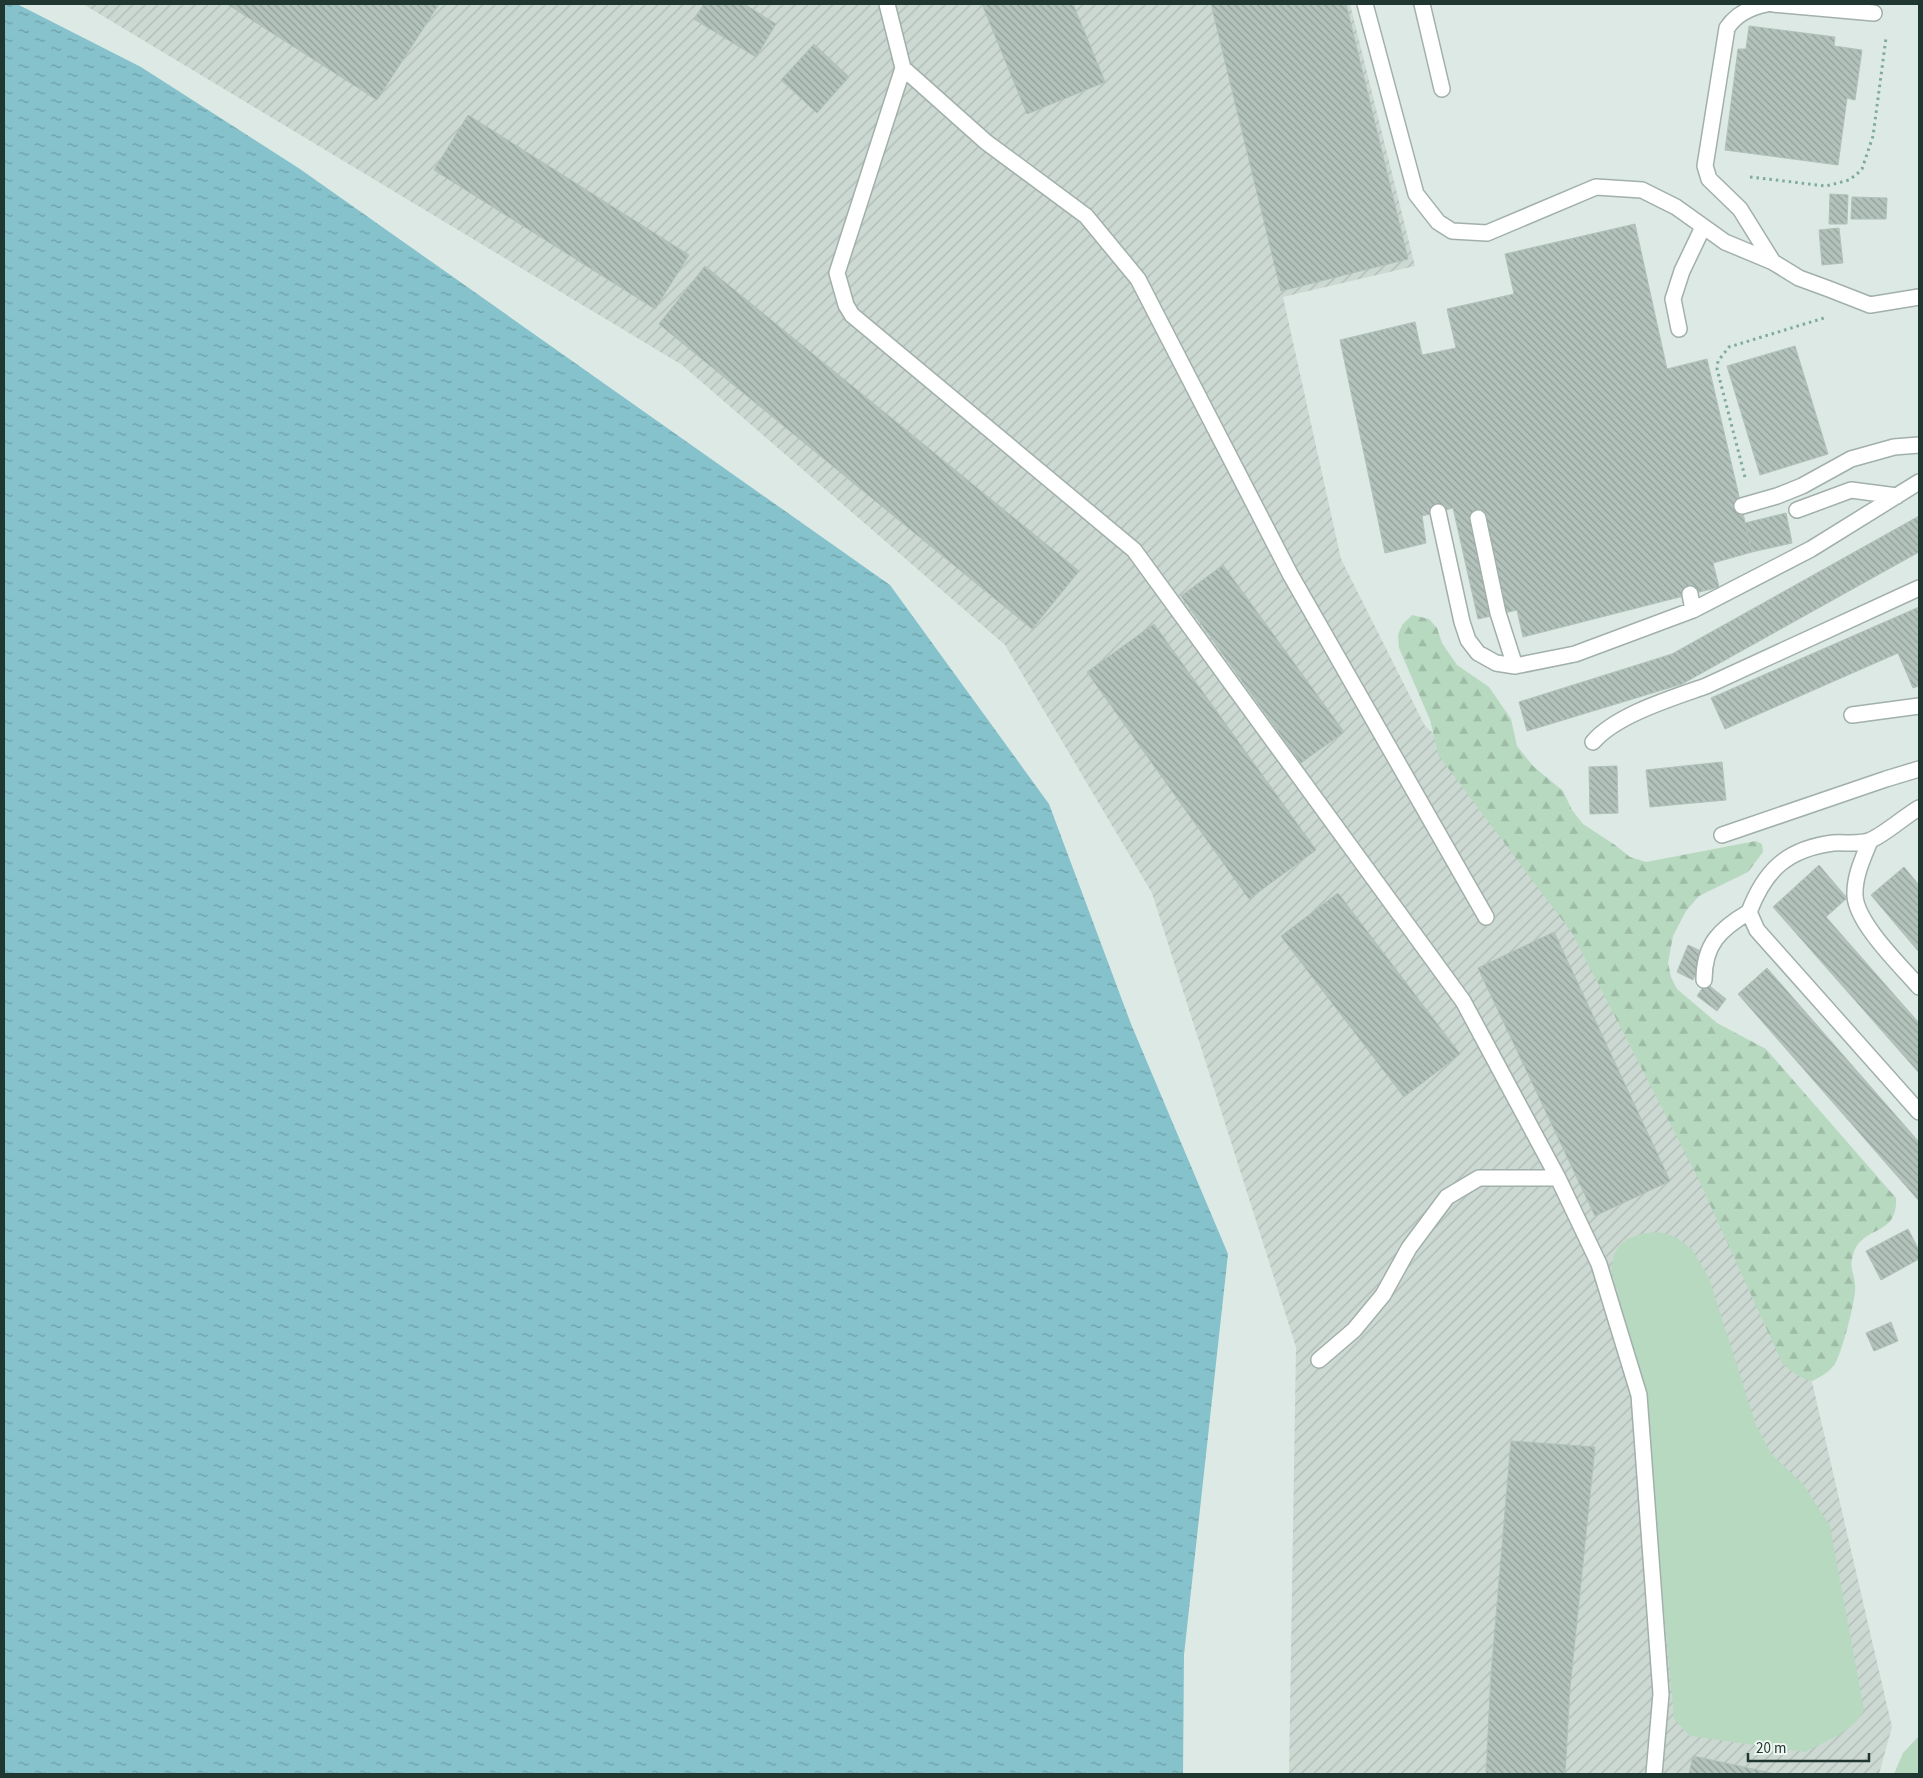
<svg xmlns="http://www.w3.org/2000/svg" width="1923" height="1778" font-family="'Source Sans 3',sans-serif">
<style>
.industrial{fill:url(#industrial-furrows)}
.grass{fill:#b7d9c0}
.forest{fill:url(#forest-firs)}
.water{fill:url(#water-ripples)}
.building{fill:url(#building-back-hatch);stroke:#b0c2ba}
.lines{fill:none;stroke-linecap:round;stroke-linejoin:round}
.lane-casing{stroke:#a1b0ab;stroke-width:18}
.path{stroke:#7fab9d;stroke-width:3;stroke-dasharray:2.5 4;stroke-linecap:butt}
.lane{stroke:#fff;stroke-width:15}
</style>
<defs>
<pattern id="industrial-furrows" width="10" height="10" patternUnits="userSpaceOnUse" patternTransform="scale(1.25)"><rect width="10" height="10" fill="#ccd8d2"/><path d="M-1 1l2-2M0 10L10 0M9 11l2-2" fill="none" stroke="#afbab5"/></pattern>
<pattern id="forest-firs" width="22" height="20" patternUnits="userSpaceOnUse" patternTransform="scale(1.25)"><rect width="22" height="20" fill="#b7d9c0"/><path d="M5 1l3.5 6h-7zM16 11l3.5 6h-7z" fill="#9dbba5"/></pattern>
<pattern id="water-ripples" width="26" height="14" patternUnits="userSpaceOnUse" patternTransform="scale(1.25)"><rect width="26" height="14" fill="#86c2cc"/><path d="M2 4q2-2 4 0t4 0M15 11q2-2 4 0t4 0" fill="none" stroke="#6d9ea6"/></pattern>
<pattern id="building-back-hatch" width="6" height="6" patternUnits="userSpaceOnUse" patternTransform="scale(1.25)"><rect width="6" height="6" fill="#b3c3bc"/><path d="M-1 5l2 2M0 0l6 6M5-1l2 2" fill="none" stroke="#919f99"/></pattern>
</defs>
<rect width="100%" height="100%" fill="#dde9e4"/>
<path class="industrial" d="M83 4H1350L1415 266 1283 297 1341 559 1425 726 1503 795 1784 1261 1892 1727 1879 1774H1289L1296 1347 1152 893 1005 645 682 365Z"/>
<path class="grass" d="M1657 1232 1674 1236 1692 1249 1709 1278 1756 1425 1772 1455 1803 1484 1830 1526 1864 1710 1856 1722 1839 1735 1805 1752 1690 1736 1674 1719 1644 1388 1611 1270C1612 1265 1613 1258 1615 1253 1622 1237 1642 1233 1657 1232Z
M1919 1736V1774H1894L1903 1753Z"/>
<path class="forest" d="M1412 615 1429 619 1437 628 1442 643 1457 665 1489 687 1511 719 1517 746 1533 766 1563 791 1572 810 1583 824 1615 845 1630 857 1646 862 1756 841 1762 844 1763 852 1748 872 1699 896 1686 911 1673 936 1668 963 1671 977 1677 989 1717 1023 1766 1049 1896 1198C1898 1238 1862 1224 1853 1255 1849 1269 1854 1272 1855 1285 1857 1297 1842 1351 1836 1362 1831 1371 1821 1377 1812 1381 1800 1378 1791 1372 1782 1363L1697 1176 1572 933 1439 756 1430 720 1399 648 1398 635 1402 625Z"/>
<path class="water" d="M4 4H17L141 67 300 169 890 585 1049 804 1131 1024 1228 1254 1184 1655 1183 1774H4Z"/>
<path class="building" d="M227 4H439L377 100Z
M704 4H744L776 24 756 57 694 19Z
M982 4H1073L1105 82 1027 114Z
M1211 4H1346L1408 259 1281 291Z
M1749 26 1835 37 1834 46 1862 50 1855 100 1847 98 1838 165 1725 150 1738 49H1746Z
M814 44 849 77 817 113 781 80Z
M468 115 689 255 655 309 434 170Z
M1830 194 1848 195 1847 224H1829Z
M1852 197 1887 198 1886 219H1851Z
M1635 224 1667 369 1707 359 1752 552 1713 563 1719 587 1523 637 1517 610 1478 619 1453 508 1422 516 1426 543 1385 553 1340 340 1415 322 1422 355 1456 348 1447 309 1514 294 1505 254Z
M1839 228 1843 263 1822 265 1819 230Z
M705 266 1079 571 1032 629 659 324Z
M1795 346 1828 454 1760 475 1727 366Z
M1786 513 1792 543 1752 552 1745 523Z
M1919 516V552L1700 674 1682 684 1527 731 1519 702 1672 654Z
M1223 565 1344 732 1301 763 1181 596Z
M1919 607V686L1913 688 1898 653 1725 729 1711 698Z
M1154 624 1316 850 1249 899 1087 672Z
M1722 762 1726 800 1650 807 1646 770Z
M1617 766 1618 813 1590 814 1589 767Z
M1819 865 1847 898 1826 917 1919 1023V1073L1773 907Z
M1904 867 1919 885V952L1871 895Z
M1338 893 1460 1054 1404 1097 1281 936Z
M1554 932 1670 1181 1595 1216 1478 968Z
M1688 945 1705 953 1693 980 1677 972Z
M1767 968 1919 1142V1201L1738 994Z
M1706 983 1726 999 1717 1011 1697 996Z
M1908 1229 1919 1250V1259L1881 1280 1866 1251Z
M1891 1322 1898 1341 1874 1351 1866 1333Z
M1511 1441 1595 1447 1570 1688 1565 1774H1486L1491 1675Z
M1693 1756 1776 1774H1689Z"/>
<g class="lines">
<defs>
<path id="lane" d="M887 4 903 68 837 273 846 305 852 315 1134 550 1463 1001 1558 1178 1599 1264 1639 1395 1661 1694 1654 1774
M1365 4 1416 194 1438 222 1452 231 1487 233 1596 187 1642 190 1676 207 1725 242 1773 262 1799 278 1829 289 1870 305 1919 297
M1422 4 1442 89
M1767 4C1751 7 1737 13 1727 28L1705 166 1709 179 1740 209 1773 262
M1773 4 1874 13
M903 68 986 142 1086 216 1138 279 1290 574 1486 917
M1679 329 1673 299 1682 271 1703 227
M1742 506 1777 496 1802 486 1851 459 1894 447 1919 445
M1797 510 1851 490 1897 496
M1438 512 1462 622 1468 640 1478 653 1496 663 1515 666 1575 654 1693 610 1811 549 1919 482
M1478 518 1498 613 1515 666
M1690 594 1693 610
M1852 715 1919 706
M1593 742C1616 715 1672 698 1706 686L1919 588
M1919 808C1905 816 1885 834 1871 840 1861 845 1844 842 1833 843 1787 849 1765 870 1749 912L1757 930 1919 1112
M1722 835 1886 779 1919 769
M1870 841C1863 858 1854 877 1855 896 1857 924 1901 966 1919 987
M1704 980C1704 944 1720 929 1749 912
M1319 1360 1354 1330 1383 1295 1409 1248 1447 1197 1479 1178H1558"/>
</defs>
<use href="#lane" class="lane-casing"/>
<path class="path" d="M1750 177 1826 186 1849 180 1857 174 1862 169 1873 136 1886 38
M1745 477 1717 369 1718 361 1729 347 1824 318"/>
<use href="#lane" class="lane"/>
</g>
<rect width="1923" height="1778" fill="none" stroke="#203731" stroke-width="10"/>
<path d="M1748 1753v8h121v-8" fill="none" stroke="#203731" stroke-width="2.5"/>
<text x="1756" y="1753" font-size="15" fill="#203731" stroke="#edf6f1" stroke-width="4" paint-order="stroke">20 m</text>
</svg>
